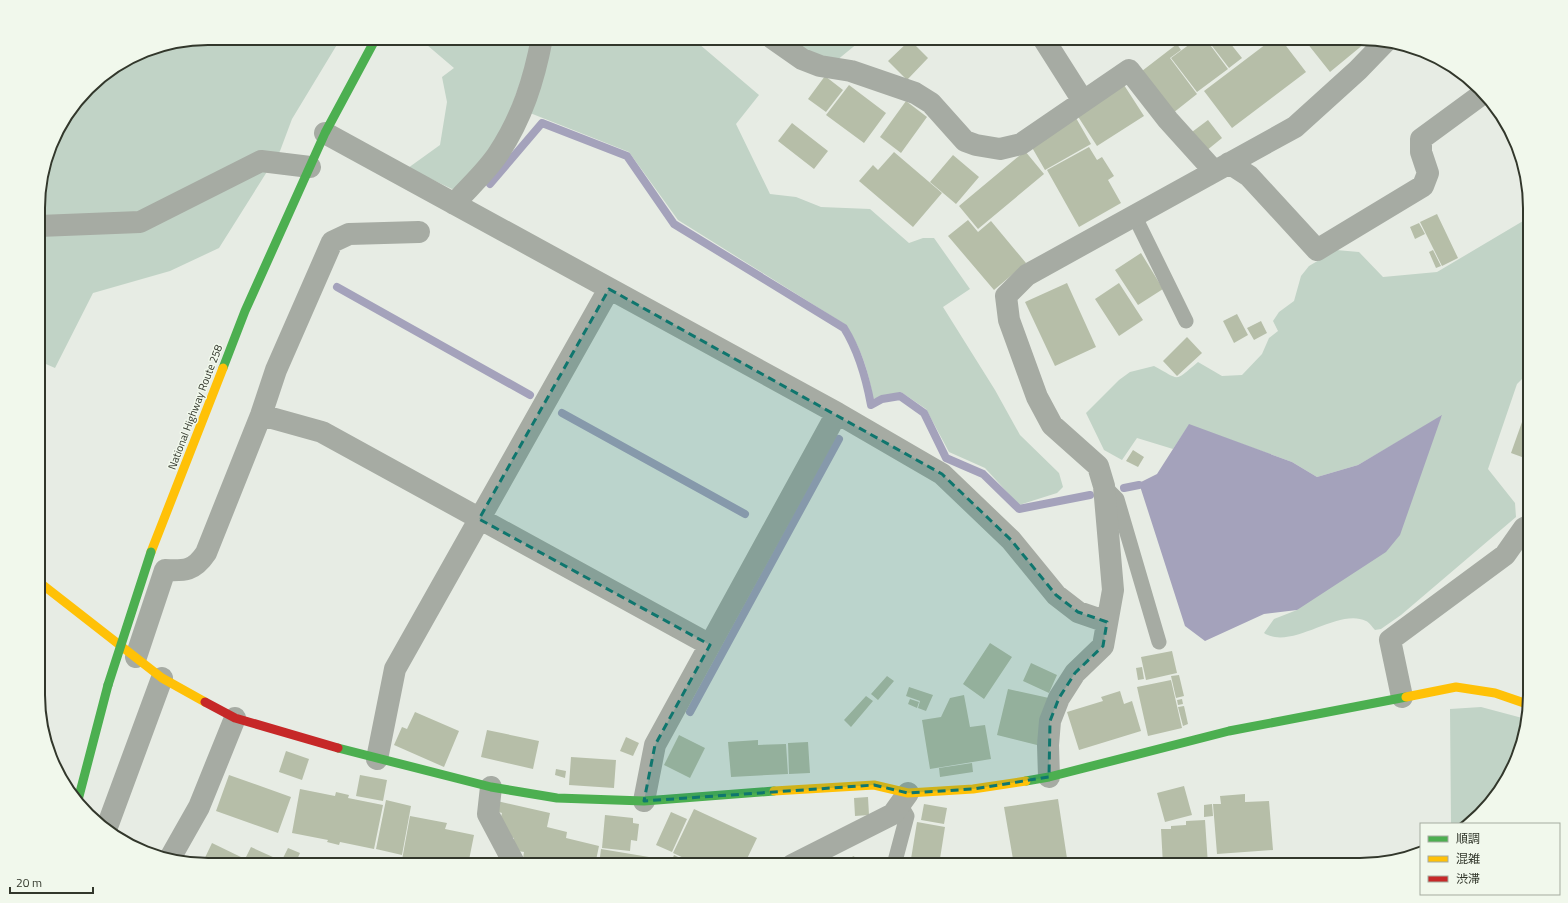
<svg xmlns="http://www.w3.org/2000/svg" width="1568" height="903" font-family="'Titillium Web','Noto Sans JP',sans-serif">
<style>
.green{fill:#c1d3c6}
.water{fill:#a4a2bb}
.lines{fill:none;stroke-linecap:round;stroke-linejoin:round}
.stream{stroke:#a4a2bb;stroke-width:8}
.building{fill:#b6bea8}
.lane{stroke:#a6aba3;stroke-width:15}
.street{stroke:#a6aba3;stroke-width:22}
.fast{stroke:#4caf50;stroke-width:9}
.slow{stroke:#ffc107;stroke-width:9}
.jam{stroke:#c62828;stroke-width:9}
.fast-bridge{stroke:#4caf50;stroke-width:9}
.marked{fill:#0f766e;fill-opacity:0.2;stroke:#0f766e;stroke-width:3;stroke-dasharray:8 5;stroke-linejoin:round}
.labels{text-anchor:middle;dominant-baseline:central;stroke-width:3;stroke-linejoin:round;paint-order:stroke}
.street-label{font-size:11px;fill:#32372b;stroke:#f1f8ec}
.rim{fill:none;stroke:#32372b;stroke-width:2}
</style>
<rect width="100%" height="100%" fill="#e7ece4"/>
<path class="green" d="M208 38H341L292 119 280 151 219 248 170 271 93 293 55 368 39 361V186L56 132 96 80 143 51Z
M429 38H536L502 134 461 187 452 189 408 168 440 145 447 102 442 77 454 68 427 45Z
M549 38H692L759 95 736 124 770 194 796 197 821 207 870 209 909 243 923 238H934L970 289 943 307 995 390 1020 435 1059 473 1063 487 1057 493 1019 505 985 468 949 452 926 409 901 392 873 399C869 372 861 348 846 325L678 220 629 152 530 113Z
M781 38H864L836 61 818 59Z
M1530 217V371L1517 384 1488 469 1515 503 1516 517 1401 615 1381 629 1375 630C1372 627 1369 622 1366 621 1338 607 1292 651 1264 633L1274 619 1297 610 1442 416 1358 465 1317 477 1292 462 1189 425 1173 449 1137 438 1122 460 1104 450 1086 413 1119 380 1130 372 1154 366C1181 380 1173 383 1198 362L1222 376 1242 375 1262 354 1269 338 1278 331 1273 321 1279 312 1294 301 1301 276 1309 266 1336 250 1359 252 1383 277 1437 272Z
M1481 707 1526 719 1507 780 1466 824H1451L1450 709Z"/>
<path class="water" d="M1442 415 1400 535 1386 552 1297 610 1264 614 1205 641 1185 626 1139 483 1157 474 1189 424 1292 462 1317 477 1358 465Z"/>
<g class="lines">
<path class="stream" d="M490 184 542 123 627 156 674 224 844 328C859 352 866 378 871 405L882 399 900 396 924 413 946 458 983 474 1019 509 1090 495
M337 287 530 395
M562 413 745 514
M1124 488 1139 485
M690 712 839 439"/>
</g>
<path class="building" d="M1192 38H1205L1228 69 1197 92 1171 58 1194 41Z
M1206 38H1226L1242 58 1229 68Z
M1274 38H1280L1306 72 1232 128 1204 91Z
M1303 38H1361L1370 39 1330 72Z
M910 40 928 58 907 80 888 61Z
M1177 44 1181 50 1170 58 1197 94 1173 113 1142 71Z
M825 76 843 90 826 112 808 99Z
M849 85 886 113 864 143 826 115Z
M1124 85 1144 116 1097 146 1077 115Z
M906 101 927 117 901 153 880 137Z
M1076 118 1091 144 1045 170 1030 144Z
M1208 120 1222 138 1206 151 1192 132Z
M792 123 828 151 814 169 778 141Z
M1089 147 1097 160 1102 157 1114 176 1108 180 1121 203 1079 227 1047 170Z
M1025 151 1044 174 978 229 959 206Z
M894 152 942 193 913 227 859 181 873 165 878 170Z
M953 155 979 177 956 204 930 182Z
M1437 214 1458 258 1442 266 1420 222Z
M968 220 978 232 991 221 1026 263 994 290 948 236Z
M1419 223 1425 234 1415 239 1410 227Z
M1433 250 1441 266 1436 268 1429 252Z
M1141 253 1163 289 1138 305 1115 270Z
M1067 283 1096 347 1055 366 1025 302Z
M1119 283 1143 320 1119 336 1095 299Z
M1237 314 1248 335 1234 343 1223 321Z
M1261 321 1267 333 1254 340 1247 328Z
M1187 337 1202 353 1177 376 1163 361Z
M1528 405H1530V460L1511 453Z
M1133 450 1144 457 1138 467 1126 461Z
M990 643 1012 657 984 699 963 684Z
M1172 651 1177 673 1146 680 1141 657Z
M1031 663 1057 675 1049 693 1023 681Z
M1142 667 1144 679 1138 680 1136 668Z
M1179 675 1184 696 1176 698 1171 676Z
M887 676 894 681 878 700 871 694Z
M1171 680 1182 728 1148 736 1137 687Z
M909 687 933 695 926 711 918 708 920 701 906 696Z
M1008 689 1049 698 1037 745 997 735Z
M1120 691 1124 704 1132 701 1141 731 1079 750 1067 712 1103 701 1101 697Z
M964 695 970 727 985 725 991 759 930 769 922 720 941 717 950 698Z
M866 696 873 701 851 727 844 720Z
M910 699 919 702 917 708 908 704Z
M1182 699 1183 704 1178 705 1177 700Z
M1184 706 1188 724 1183 726 1178 707Z
M415 712 459 731 444 767 394 745 402 727 407 729Z
M487 730 539 741 533 769 481 757Z
M679 735 705 748 690 778 664 765Z
M626 737 639 743 633 756 620 751Z
M758 740V745L786 744 788 774 731 777 728 742Z
M808 742 810 773 789 774 788 743Z
M286 751 309 759 302 780 279 772Z
M571 757 616 760 614 788 569 785Z
M972 763 973 772 940 777 939 768Z
M556 769 566 771 565 778 555 775Z
M229 775 291 797 278 833 216 811Z
M360 775 387 780 383 801 356 796Z
M1184 786 1192 815 1165 822 1157 793Z
M300 789 335 796 336 792 349 795 348 798 383 805 374 849 340 842 339 845 327 842 328 840 292 833Z
M1245 794V802L1269 801 1273 850 1217 854 1213 804H1221L1220 796Z
M868 797 869 815 855 816 854 798Z
M1058 799 1068 865H1014L1004 807Z
M386 800 411 806 402 855 376 849Z
M497 801 550 813 547 827 567 832 566 838 599 846 595 865H522L524 852 512 850 514 838 505 836 499 824 502 813 495 811Z
M924 804 947 808 944 824 921 820Z
M1212 804 1213 816 1204 817V805Z
M694 809 757 838 744 865H699L673 853Z
M671 812 687 819 672 852 656 845Z
M605 815 633 818V823L639 824 637 841 631 840 630 851 602 848Z
M410 816 447 823 445 829 474 835 468 865H426L402 860Z
M1205 820 1208 865H1163L1161 829H1171V826L1186 825V821Z
M917 822 945 827 939 865H910Z
M212 843 245 859 251 847 275 858 271 865 202 864Z
M288 848 300 853 295 864 283 858Z
M601 849 661 859 660 865H599Z
M674 855 695 865H670Z
M854 856 858 865H834Z
M953 861 982 864V865H952Z"/>
<g class="lines">
<path class="lane" d="M1134 215 1186 321
M1104 486 1117 499 1159 642
M894 865 907 816 900 804"/>
<path class="street" d="M772 38 802 59 820 66 851 71 915 93 931 103 965 141 976 145 1000 149 1021 144 1129 70 1168 120 1214 171
M1043 38 1083 101
M325 133 837 413 655 745 644 801
M1229 163 1249 176 1317 250 1423 186 1428 173 1421 152V139L1481 95
M454 204C468 188 486 172 498 154 522 118 534 80 542 38
M39 226 140 222 261 161 310 167
M837 413 942 474 1011 540 1056 595 1078 612 1107 622
M261 415 322 432 710 645
M136 657 165 570C185 571 194 571 206 553L261 415 276 370 332 242 349 234 419 232
M1402 697 1390 640 1505 555 1524 528 1530 525
M377 759 395 669 609 289
M1049 777 1048 745 1050 721 1059 698 1075 673 1103 646 1113 590 1104 486 1098 466 1052 425 1037 397 1009 320 1006 296 1027 275 1295 127 1358 70 1386 41
M491 787 488 814 515 865
M107 827 162 678
M169 860 199 807 235 718
M792 865 893 814 908 793"/>
<path class="fast" d="M223 368 245 311 325 133 376 38
M338 748 491 787 557 798 644 801 774 791
M1026 781 1049 777 1229 731 1406 697
M78 800 108 685"/>
<path class="slow" d="M151 552 223 368
M39 582 162 678 205 702
M1406 697 1456 687 1495 693 1530 705
M774 791 874 785 908 793 973 789 1026 781"/>
<path class="jam" d="M205 702 235 718 338 748"/>
<path class="fast-bridge" d="M108 685 151 552"/>
</g>
<path class="marked" d="M609 289 942 474 1011 540 1056 595 1078 612 1107 622 1103 646 1075 673 1059 698 1050 721 1049 777 973 789 908 793 874 785 644 801 655 745 710 645 479 519Z"/>
<g class="labels">
<g class="street-label">
<text transform="translate(195 407) rotate(-69)">National Highway Route 258</text>
</g>
</g>
<path d="M0 0H1568V903H0ZM208 45H1360A163 163 0 0 1 1523 208V695A163 163 0 0 1 1360 858H208A163 163 0 0 1 45 695V208A163 163 0 0 1 208 45Z" fill="#f1f8ec" fill-rule="evenodd"/>
<path class="rim" d="M208 45H1360A163 163 0 0 1 1523 208V695A163 163 0 0 1 1360 858H208A163 163 0 0 1 45 695V208A163 163 0 0 1 208 45Z"/>
<rect x="1420" y="823" width="140" height="72" fill="#f1f8ec" stroke="#a5ab9f"/>
<rect x="1428" y="836" width="20" height="6" fill="#4caf50" stroke="#a5ab9f"/>
<text x="1456" y="843" font-size="12" fill="#32372b">順調</text>
<rect x="1428" y="856" width="20" height="6" fill="#ffc107" stroke="#a5ab9f"/>
<text x="1456" y="863" font-size="12" fill="#32372b">混雑</text>
<rect x="1428" y="876" width="20" height="6" fill="#c62828" stroke="#a5ab9f"/>
<text x="1456" y="883" font-size="12" fill="#32372b">渋滞</text>
<path d="M10 887v6h83v-6" fill="none" stroke="#32372b" stroke-width="2"/>
<text x="16" y="887" font-size="12" fill="#32372b" stroke="#f1f8ec" stroke-width="3" paint-order="stroke">20 m</text>
</svg>
